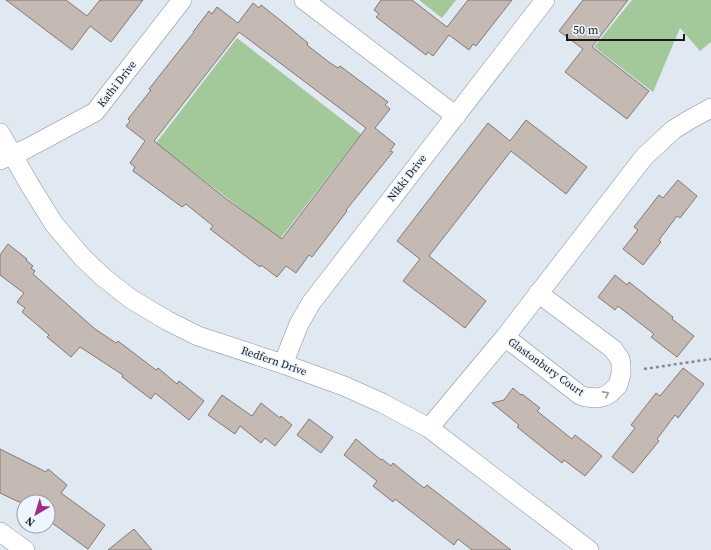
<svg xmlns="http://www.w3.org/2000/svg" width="711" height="550" font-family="'Source Serif 4',serif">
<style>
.green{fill:#a3c99b}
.building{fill:#c5b9b3;stroke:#837973;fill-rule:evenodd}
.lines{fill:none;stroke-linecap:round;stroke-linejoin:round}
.minor-casing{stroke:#889098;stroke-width:20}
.path{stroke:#858b91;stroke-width:2.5;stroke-dasharray:3 3;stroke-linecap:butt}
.minor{stroke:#fff;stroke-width:19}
.oneway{stroke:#98999a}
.labels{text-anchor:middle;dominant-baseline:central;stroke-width:3;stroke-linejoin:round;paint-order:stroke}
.street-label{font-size:11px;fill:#191c1f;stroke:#edf6ff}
</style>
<rect width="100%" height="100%" fill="#e0e8f1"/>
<path class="green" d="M419 0H456L442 18Z
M632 0H711V42L700 51 680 28 653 92 594 47Z
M237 38 361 134 280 239 156 143Z"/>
<path class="building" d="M6 0H66L87 16 100 0H143L111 42 90 26 72 50Z
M381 0H412L447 27 468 0H512L476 46 473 44 469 50 449 35 433 56 428 52 426 55 376 17 379 14 374 10Z
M583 0H628L592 47 649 91 627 119 565 72 583 49 559 31Z
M253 3 259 8 261 5 280 20 308 43 307 45 330 63 338 68 340 66 388 102 385 105 390 109 375 128 395 144 390 151 393 152 346 210 347 211 312 257 309 255 296 273 286 266 277 277 261 265 260 267 210 229 213 226 186 204 182 207 133 171 135 167 130 163 145 141 126 126 130 121 128 119 151 90 149 89 194 32H193L209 11 212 14 217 7 238 23ZM239 32 366 128 282 239 225 198 154 141Z
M526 120 587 167 566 194 511 151 429 256 486 301 465 328 403 281 420 259 397 241 488 123 510 141Z
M678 180 697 196 680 218 677 216 659 240 661 242 643 265 623 249 638 230 634 227 659 195 663 198Z
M8 244 27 259 26 260 33 266 31 268 35 271 33 274 95 329 116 343 118 341 156 370 158 368 177 384 179 381 204 401 189 420 155 393 151 399 122 377 123 375 80 347 71 357 47 337 49 335 22 312 25 308 17 302 24 293 0 275V255Z
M615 275 627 285 629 282 673 317 672 319 694 336 677 357 651 337 654 334 618 306 615 310 598 297Z
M683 368 704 384 678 418 675 415 657 439 659 441 633 473 612 457 635 428 631 425 656 393 660 396Z
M513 388 521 395 522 394 540 408 537 411 572 439 575 435 602 456 585 476 564 460 562 463 517 427 519 425 492 403 504 400Z
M222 395 252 416 261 403 280 418 281 416 292 425 275 446 265 438 261 443 240 426 235 434 208 415Z
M309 419 333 437 321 453 297 435Z
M356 439 381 460 382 459 391 466 393 463 424 488 427 485 511 550H472L458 539 454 545 395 499 393 502 373 486 377 481 344 455Z
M0 449 46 472 48 469 67 485 61 493 105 525 88 549 48 520V502H19L0 493Z
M134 529 152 550H108Z"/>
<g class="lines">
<defs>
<path id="minor" d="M304 0 456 116
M0 133 31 187 54 224 82 257 103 277 131 299 168 321 198 336 283 364 344 386 382 403 429 428 589 550
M0 160 26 149 95 112 182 0
M505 337 580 395 586 397 597 398 605 396 610 393 618 385 621 374V364L620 359 613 349 538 293
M283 364 299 324 311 303 545 0
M429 428 505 337 644 157 673 130 689 120 711 108
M0 532 25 550"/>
</defs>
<use href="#minor" class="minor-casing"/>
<path class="path" d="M644 369 711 359"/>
<use href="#minor" class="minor"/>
</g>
<defs><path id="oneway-chevron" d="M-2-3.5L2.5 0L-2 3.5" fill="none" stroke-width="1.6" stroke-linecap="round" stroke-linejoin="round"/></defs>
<use class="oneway" href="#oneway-chevron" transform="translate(606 394) rotate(-28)"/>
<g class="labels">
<g class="street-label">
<text transform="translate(117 84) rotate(-52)">Kathi Drive</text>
<text transform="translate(407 178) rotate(-52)">Nikki Drive</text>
<text transform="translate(274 361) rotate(19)">Redfern Drive</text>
<text transform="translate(546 367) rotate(36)">Glastonbury Court</text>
</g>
</g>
<g transform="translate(36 514) rotate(218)"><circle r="19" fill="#edf6ff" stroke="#989fa5"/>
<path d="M0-3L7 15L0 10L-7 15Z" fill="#a02b85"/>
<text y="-6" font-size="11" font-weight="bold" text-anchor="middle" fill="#191c1f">N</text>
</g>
<path d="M567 34v6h117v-6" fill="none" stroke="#191c1f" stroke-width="2"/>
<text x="573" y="34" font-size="12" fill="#191c1f" stroke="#edf6ff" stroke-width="3" paint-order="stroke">50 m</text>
</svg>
